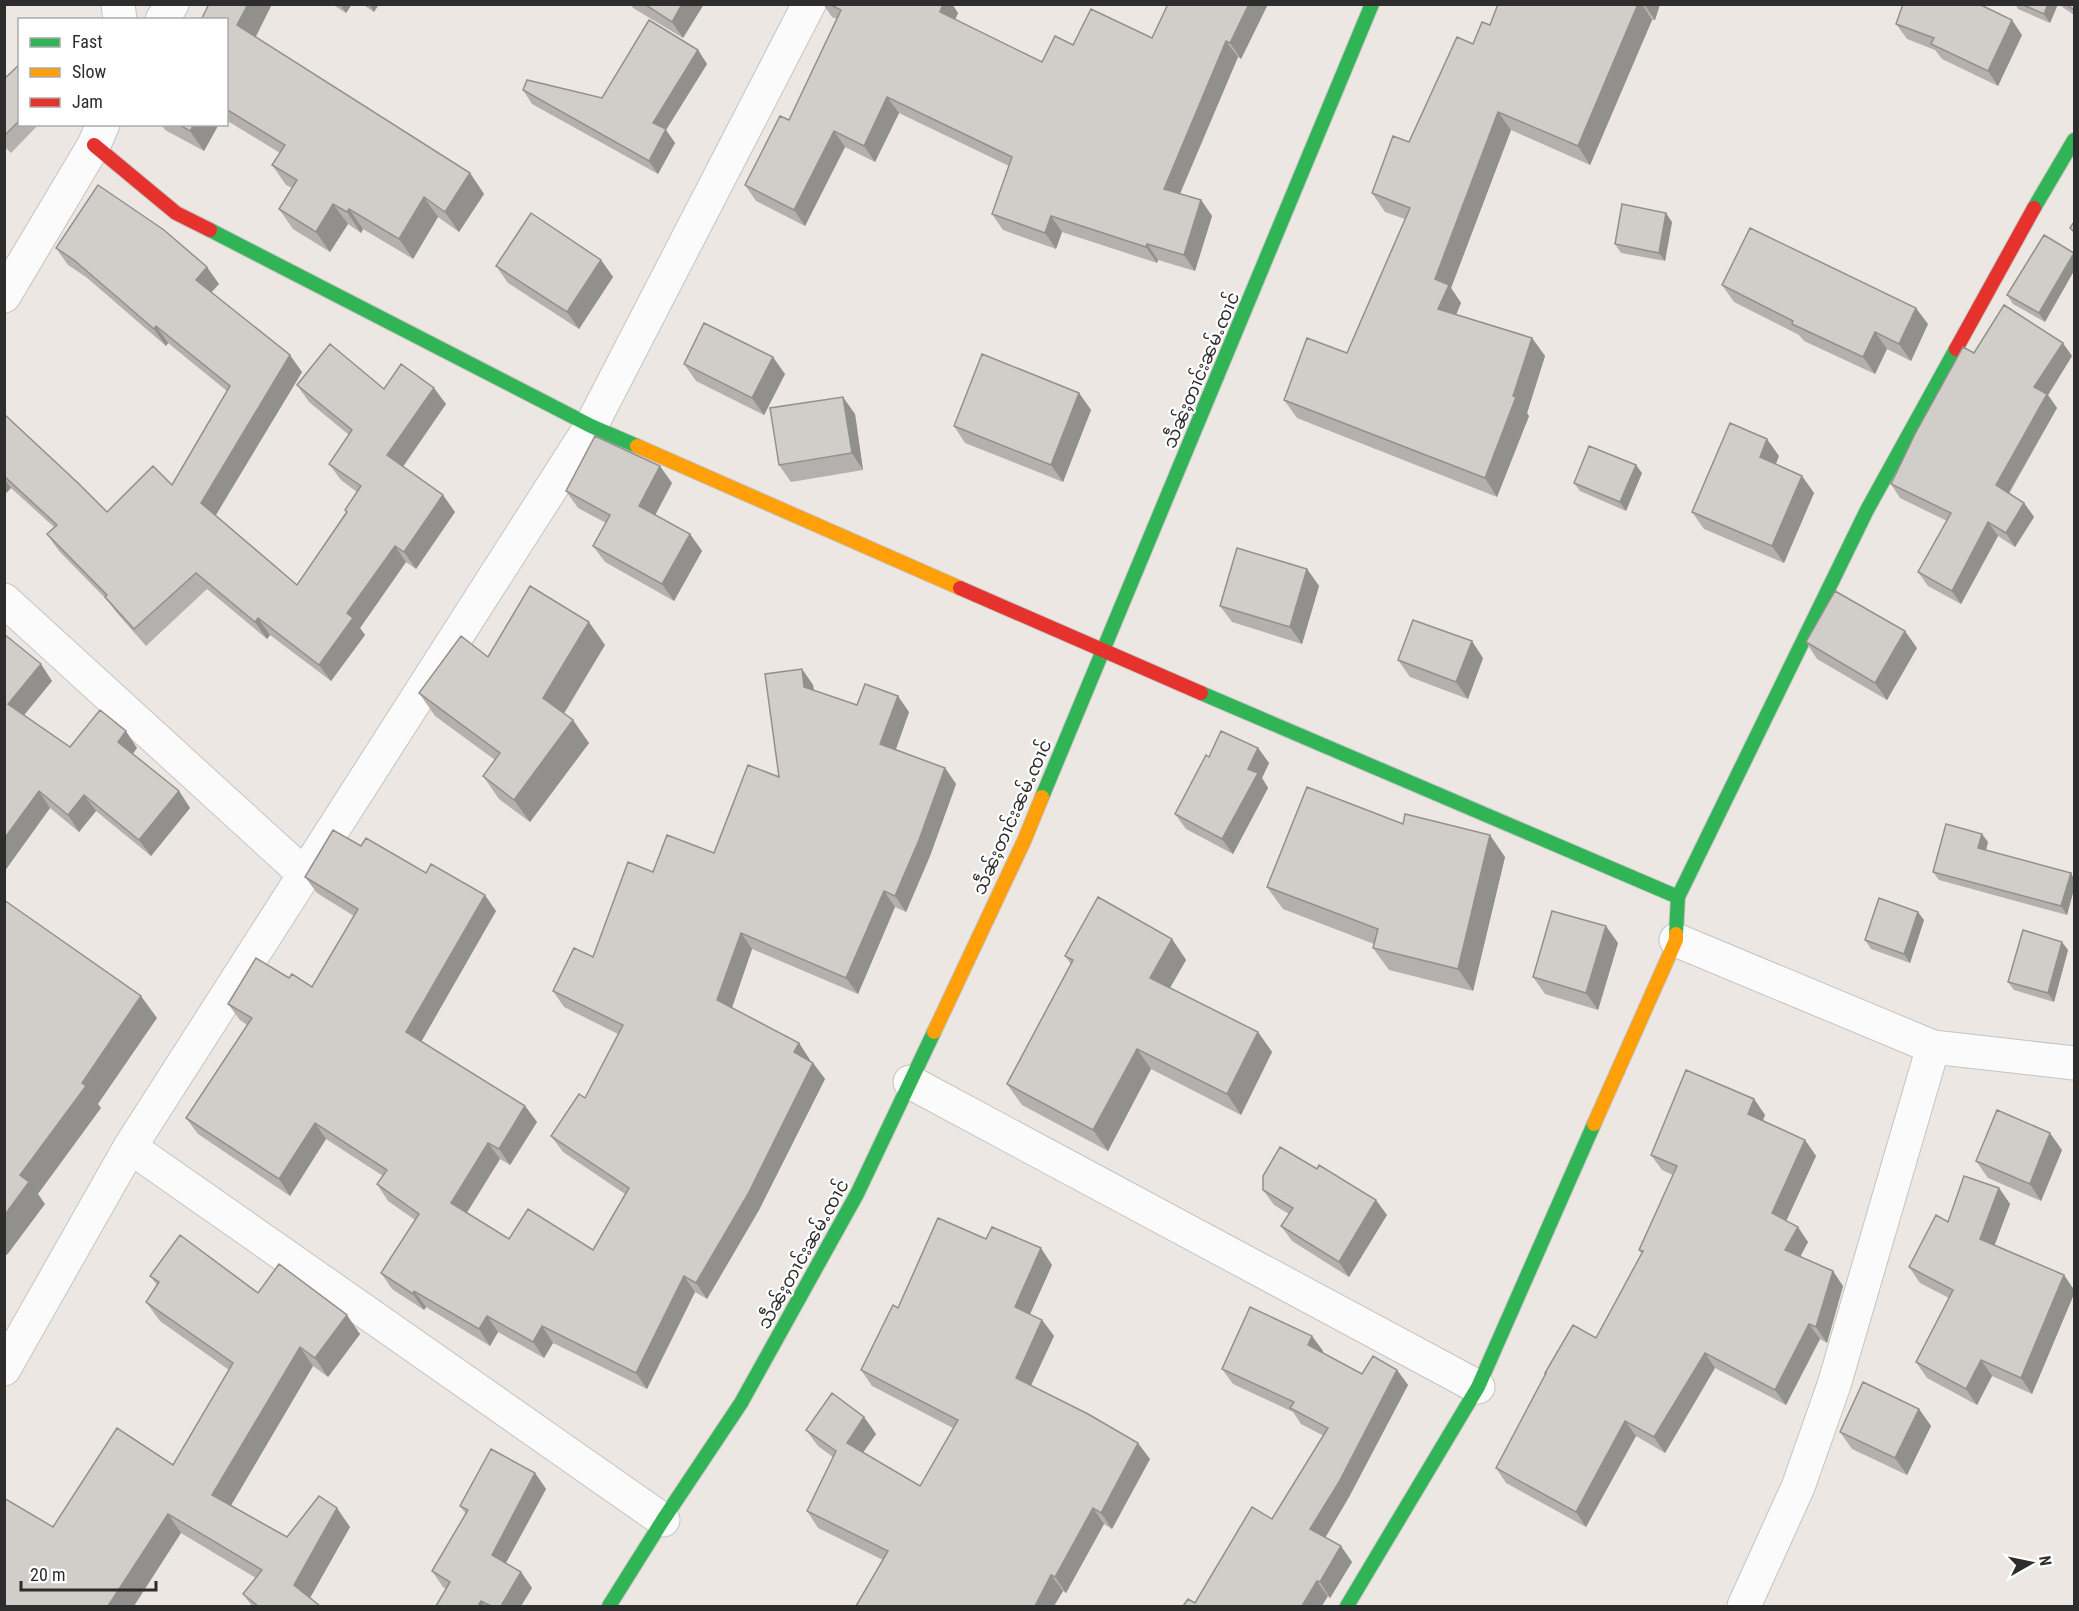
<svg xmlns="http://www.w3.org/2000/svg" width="2079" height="1611" font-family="'Roboto Condensed','Noto Sans Myanmar',sans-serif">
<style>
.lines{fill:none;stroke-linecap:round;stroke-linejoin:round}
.street-casing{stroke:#c5c4c3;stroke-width:35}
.fast-casing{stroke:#c5c4c3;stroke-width:16}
.slow-casing{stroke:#c5c4c3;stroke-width:16}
.jam-casing{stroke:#c5c4c3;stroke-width:16}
.street{stroke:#fcfbfb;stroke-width:33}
.fast{stroke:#30b455;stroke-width:14}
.slow{stroke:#ff9f0a;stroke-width:14}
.jam{stroke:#e5322d;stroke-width:14}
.wall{fill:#b4b0ad}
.shaded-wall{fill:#92908d}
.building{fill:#d1cdc9;stroke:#92908d;stroke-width:1.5}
.labels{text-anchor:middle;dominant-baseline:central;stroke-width:4.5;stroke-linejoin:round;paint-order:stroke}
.street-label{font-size:18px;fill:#2d2d2d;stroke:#fff}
</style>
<rect width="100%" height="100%" fill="#ece7e2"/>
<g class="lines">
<defs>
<path id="street" d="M118 4 120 20
M162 20 172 4
M4 296 94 145 103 124
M4 600 304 874
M1676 940 1933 1047 2074 1063
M910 1082 1478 1387
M130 1147 663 1520
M4 1369 130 1147 591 426 809 4
M1744 1606 1798 1487 1834 1385 1933 1047"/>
<path id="fast" d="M2034 208 2074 140
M210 230 591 426 637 446
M1201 693 1678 897
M1042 797 1372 4
M1676 934 1678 897 1867 510 1956 349
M609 1606 663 1520 741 1403 857 1194 934 1032
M1347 1606 1478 1387 1594 1124"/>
<path id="slow" d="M637 446 960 588
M934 1032 1024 841 1042 797
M1594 1124 1676 940V934"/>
<path id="jam" d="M94 145 176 213 210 230
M1956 349 2034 208
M960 588 1201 693"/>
</defs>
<use href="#street" class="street-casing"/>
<use href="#fast" class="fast-casing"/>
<use href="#slow" class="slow-casing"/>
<use href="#jam" class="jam-casing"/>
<use href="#street" class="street"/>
<use href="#fast" class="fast"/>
<use href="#slow" class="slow"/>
<use href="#jam" class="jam"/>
</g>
<path class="wall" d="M272 4 256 37 470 173 484 194 459 232 438 217 413 259 363 229 361 233 348 224 330 252 293 229 279 209 292 188 286 185 272 165 280 153 226 120V20Z
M332 4H352L346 13Z
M362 4H379L374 12Z
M631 4H704L683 38 633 8Z
M823 4H952L958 13 955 20 1042 62 1073 45 1152 38 1268 4 1241 59 1238 57 1180 194 1201 200 1212 216 1195 271 1158 260 1157 263 1062 232 1056 249 1003 230 992 214 1009 166 899 113 875 162 845 147 805 226 756 201 745 185 789 120 837 19 832 17Z
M1498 4H1660L1655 20H1652L1590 165 1511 130 1451 288 1461 303 1456 314 1532 338 1545 356 1527 413 1529 416 1497 497 1297 418 1284 400 1347 353 1405 219 1385 212 1372 193 1409 142 1490 25Z
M2015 4H2058L2050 23 2018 9Z
M2058 4H2074V15Z
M1896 24 2022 35 1998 86 1942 59 1935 50 1907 39Z
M698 50 707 64 666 130 675 143 658 174 532 104 523 90 602 98Z
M20 64V124H39L11 153 4 146V79Z
M161 124H219L204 151 165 130Z
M1672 222 1665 261 1621 253 1615 244Z
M2044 235 2045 322 2013 304 2007 295Z
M56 248 219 284 211 292 302 372 215 515 297 585 346 512 345 510 357 492 341 480 329 464 349 435 309 402 297 385 384 389 446 404 403 467 455 512 416 569 406 562 360 628 365 635 331 681 270 635 267 639 207 589 146 646 117 613 108 601 59 551 47 534 54 527 11 488 4 495V414L107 512 172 485 227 391 168 343 166 346 86 277 68 265Z
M601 260 613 277 579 329 508 283 496 266Z
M1722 285 1928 324 1911 361 1887 349 1875 374 1804 341 1799 335 1734 302Z
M1974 353 2072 356 2048 395 2057 408 2009 494 2024 503 2034 517 2015 547 1998 536 1961 604 1928 586 1918 572 1947 521 1900 498 1891 484Z
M684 364 785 374 764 415 696 381Z
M1079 393 1091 410 1063 482 965 443 954 426Z
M855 414 863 470 791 482 779 465Z
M1779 456 1776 464 1802 476 1814 493 1784 563 1704 529 1692 512Z
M1642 473 1626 511 1580 491 1574 483Z
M672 483 655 515 690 534 702 551 674 601 605 562 593 546 606 523 578 508 566 491Z
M1307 569 1319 586 1302 644 1232 622 1220 606Z
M4 634 52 681 24 715 70 747 137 748 133 754 179 791 190 808 151 856 96 811 79 832 50 808 4 872Z
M1806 642 1917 648 1887 700 1817 659Z
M605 645 564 714 589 743 530 822 499 799 483 776 495 760 435 716 419 693 488 657Z
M1483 658 1468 699 1410 677 1398 660Z
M802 669 813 685 814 691 857 705 909 712 896 749 945 768 956 784 930 856 906 912 895 907 858 994 752 949 732 1008 799 1043 810 1060V1061L813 1063 825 1079 759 1210 707 1299 695 1292 647 1389 553 1343 544 1358 498 1332 490 1346 426 1307 424 1310 392 1289 381 1273 415 1220 388 1201 377 1184 383 1176 326 1139 290 1196 198 1134 186 1118 247 1025 240 1020 228 1004 289 978 312 987 354 916 317 893 305 877 361 846 426 873 496 911 421 1042 525 1106 537 1122 510 1165 500 1159 467 1213 509 1239 593 1250 625 1194 563 1152 551 1136 585 1098 618 1034 564 1007 553 991 593 957 653 872 714 853 779 777Z
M1258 748 1269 763 1262 778 1268 788 1233 854 1186 829 1175 814 1209 757Z
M1403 824 1505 857 1473 991 1389 970 1373 948 1374 944 1283 909 1267 887Z
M1988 842 1986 851 2071 873 2074 879V889L2067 915 1939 880 1933 872Z
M1924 920 1910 963 1871 949 1865 940Z
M1172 939 1186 960 1170 988 1258 1032 1272 1052 1241 1115 1151 1069 1108 1151 1022 1105 1007 1084 1071 964 1065 956Z
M1618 943 1598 1010 1545 994 1533 977Z
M2068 950 2054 1002 2014 990 2008 982Z
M1754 1099 1765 1115 1763 1121 1805 1140 1816 1156 1786 1221 1808 1242 1800 1256 1843 1286 1827 1343 1820 1339 1786 1405 1715 1368 1665 1453 1636 1436 1586 1527 1506 1483 1496 1468 1546 1374 1545 1373 1596 1338 1642 1254 1639 1250 1673 1175 1662 1170 1651 1155Z
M2062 1150 2041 1201 1988 1178 1976 1161Z
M1999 1188 2010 1204 1994 1245 2064 1275 2074 1290V1294L2032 1394 1992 1376 1977 1405 1927 1378 1916 1362 1949 1298 1920 1283 1909 1267 1948 1222Z
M1263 1190 1387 1215 1349 1277 1292 1241 1281 1226 1289 1214 1274 1205Z
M986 1239 1052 1265 1030 1314 1042 1320 1054 1336 1031 1385 1150 1459 1112 1529 1104 1524 1066 1593 1063 1591 1054 1606H856L883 1560 818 1528 807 1511 833 1457 818 1446 806 1430 864 1417 876 1434 863 1453 920 1486 953 1428 872 1386 861 1370 898 1308Z
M150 1276 258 1293 360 1334 328 1377 313 1366 231 1505 287 1537 350 1527 310 1598 320 1606H252L243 1594 256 1578 181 1533 53 1527 173 1465 229 1370 160 1321 146 1302 157 1285Z
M1312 1336 1323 1351 1322 1353 1362 1374 1397 1370 1408 1385 1349 1497 1325 1537 1352 1562 1330 1598 1328 1596 1272 1519 1324 1436 1301 1424 1293 1412 1233 1384 1222 1369Z
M1919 1409 1931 1426 1907 1475 1852 1449 1840 1432Z
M535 1473 546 1489 506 1563 521 1572 532 1588 521 1606H436L446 1589 443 1587 432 1571 466 1514 460 1506Z"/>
<path class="shaded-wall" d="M248 4H272L251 45 237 25Z
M340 4H352L346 13Z
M369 4H379L374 12Z
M682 4H704L683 38 672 22Z
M943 4H952L958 13 951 28 940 12Z
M1249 4H1268L1241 59 1230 43Z
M1638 4H1642L1652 20 1590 165 1578 146Z
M1644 4H1660L1655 20Z
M2048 4H2058L2050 23 2044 14Z
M2012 20 2022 35 1998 86 1988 71Z
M1226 41 1238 57 1175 205 1164 189Z
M698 50 707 64 666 130 675 143 658 174 649 161 653 123Z
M887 97 899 113 875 162 864 146Z
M1498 112 1511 130 1451 288 1461 303 1451 327 1438 309 1435 279Z
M194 124H219L204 151 190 131Z
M834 131 845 147 805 226 794 210Z
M470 173 484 194 459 232 445 212Z
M424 197 438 217 413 259 399 239Z
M1201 200 1212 216 1195 271 1184 255Z
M333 204 348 224 330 252 316 232Z
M349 209 363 229 361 233 347 212Z
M1666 213 1672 222 1665 261 1659 253Z
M1051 216 1062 232 1056 249 1045 233Z
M1147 244 1158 260 1157 263 1146 247Z
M2074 253V271L2045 322 2039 313Z
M601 260 613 277 579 329 567 312Z
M207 267 219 284 208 296 196 280Z
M1916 308 1928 324 1911 361 1899 344Z
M156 326 168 343 166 346 154 329Z
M1875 332 1887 349 1875 374 1863 357Z
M1532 338 1545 356 1527 413 1529 416 1497 497 1485 478 1513 396Z
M2063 343 2072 356 2048 395 2057 408 2005 499 1996 485 2034 387Z
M290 355 302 372 213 520 201 503Z
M773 357 785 374 764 415 752 398Z
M434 388 446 404 399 472 387 455Z
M1079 393 1091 410 1063 482 1051 465Z
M843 397 855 414 863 470 852 453Z
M1767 439 1779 456 1771 474 1760 457Z
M1636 465 1642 473 1626 511 1620 502Z
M660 466 672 483 651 523 639 506Z
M1802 476 1814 493 1784 563 1772 546Z
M4 478 11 488 4 495Z
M443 495 455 512 416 569 404 552Z
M2024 503 2034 517 2015 547 2006 533Z
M1988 522 1998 536 1961 604 1952 591Z
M690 534 702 551 674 601 662 584Z
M395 546 406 562 360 628 365 635 331 681 319 665 347 613Z
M1307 569 1319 586 1302 644 1290 627Z
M258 618 270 635 267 639 255 622Z
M589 622 605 645 559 721 543 698Z
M1905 631 1917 648 1887 700 1875 683Z
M1472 641 1483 658 1468 699 1456 682Z
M41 664 52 681 20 720 8 704Z
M802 669 813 685 816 704 804 687Z
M898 696 909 712 892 760 880 744Z
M573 720 589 743 530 822 514 800Z
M126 731 137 748 129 758 118 742Z
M1258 748 1269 763 1262 778 1268 788 1233 854 1222 839 1248 769Z
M945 768 956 784 930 856 906 912 895 896Z
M39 791 50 808 4 872V839Z
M179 791 190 808 151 856 139 840Z
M84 795 96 811 79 832 68 815Z
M1982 834 1988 842 1984 857 1978 848Z
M1490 835 1505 857 1473 991 1458 969Z
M2071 873 2074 879V889L2067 915 2061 906Z
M884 891 895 907 858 994 846 978Z
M485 895 496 911 417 1049 406 1032Z
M1918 912 1924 920 1910 963 1904 954Z
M1606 926 1618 943 1598 1010 1586 993Z
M741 933 752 949 729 1016 717 1000Z
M1172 939 1186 960 1164 998 1150 978Z
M2062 942 2068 950 2054 1002 2048 993Z
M141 996 157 1018 98 1104 101 1108 38 1194 45 1204 7 1255 4 1252V1216L20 1175Z
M1258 1032 1272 1052 1241 1115 1227 1094Z
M799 1043 810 1060 806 1068 794 1052Z
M1137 1049 1151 1069 1108 1151 1093 1130Z
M813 1063 825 1079 759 1210 707 1299 696 1283Z
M1754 1099 1765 1115 1759 1129 1748 1114Z
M525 1106 537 1122 510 1165 499 1149Z
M315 1123 326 1139 290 1196 279 1179Z
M2050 1133 2062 1150 2041 1201 2030 1184Z
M1805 1140 1816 1156 1783 1228 1772 1213Z
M488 1143 500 1159 462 1220 451 1203Z
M1999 1188 2010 1204 1991 1255 1980 1239Z
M1376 1200 1387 1215 1349 1277 1339 1262Z
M1798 1227 1808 1242 1796 1265 1785 1250Z
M1041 1248 1052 1265 1026 1323 1015 1307Z
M1833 1271 1843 1286 1827 1343 1816 1327Z
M2064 1275 2074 1290V1294L2032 1394 2021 1378Z
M684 1276 695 1292 647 1389 636 1373Z
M414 1291 426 1307 424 1310 413 1294Z
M347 1315 360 1334 328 1377 315 1358Z
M487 1316 498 1332 490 1346 479 1329Z
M1042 1320 1054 1336 1027 1394 1016 1378Z
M1809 1324 1820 1339 1786 1405 1775 1390Z
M542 1326 553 1343 544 1358 533 1342Z
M1312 1336 1323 1351 1319 1361 1308 1345Z
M300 1347 313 1366 226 1514 212 1495Z
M1705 1353 1715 1368 1665 1453 1654 1437Z
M1981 1360 1992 1376 1977 1405 1966 1389Z
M1397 1370 1408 1385 1349 1497 1321 1545 1310 1529Z
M1919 1409 1931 1426 1907 1475 1895 1458Z
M864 1417 876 1434 858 1459 847 1443Z
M1625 1421 1636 1436 1586 1527 1576 1512Z
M1138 1443 1150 1459 1112 1529 1101 1513Z
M535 1473 546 1489 502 1570 492 1555Z
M337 1508 350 1527 307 1603 294 1585Z
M1093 1508 1104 1524 1066 1593 1055 1577Z
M168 1514 181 1533 134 1606H108Z
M1341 1546 1352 1562 1330 1598 1320 1582Z
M521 1572 532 1588 521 1606H501Z
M1051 1575 1063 1591 1054 1606H1035Z
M1317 1581 1328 1596 1322 1606H1302Z
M481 1601 485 1606H478Z"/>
<path class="building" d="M209 4H248L237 25 470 173 445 212 424 197 399 239 349 209 347 212 333 204 316 232 279 209 297 180 272 165 285 145 226 109V20H201Z
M644 4H682L672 22Z
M829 4H943L940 12 1042 62 1055 36 1073 45 1091 9 1152 38 1168 4H1249L1230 43 1226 41 1164 189 1201 200 1184 255 1147 244 1146 247 1051 216 1045 233 992 214 1012 157 887 97 864 146 834 131 794 210 745 185 780 116 789 120 841 10Z
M1498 4H1638L1578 146 1498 112 1435 279 1449 285 1438 309 1532 338 1513 396 1516 397 1485 478 1284 400 1307 338 1347 353 1410 208 1372 193 1393 136 1409 142 1457 37 1473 44 1482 22 1490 25Z
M1903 4H1979L2012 20 1988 71 1931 44 1934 38 1896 24Z
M2021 4H2048L2044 14Z
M2066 4H2074V10Z
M649 20 698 50 653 123 666 129 649 161 523 90 527 80 602 98Z
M20 64V120L4 136V79Z
M178 124H194L190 131Z
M98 185 164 230 207 267 196 280 290 355 201 503 297 585 347 512 345 510 361 486 329 464 352 430 297 385 330 344 384 389 401 364 434 388 387 455 443 495 404 552 395 546 347 613 353 618 319 665 258 618 255 622 196 573 134 629 105 597 107 595 47 534 57 525 4 476V414L78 483 107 512 153 466 172 485 230 386 156 326 154 329 74 260 56 248Z
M1622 204 1666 213 1659 253 1615 244Z
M531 213 601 260 567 312 496 266Z
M2074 222V232L2070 228Z
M1750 228 1916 308 1899 344 1875 332 1863 357 1792 324 1793 321 1722 285Z
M2044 235 2074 253 2039 313 2007 295Z
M2004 305 2063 343 2034 387 2047 394 1996 485 2024 503 2006 533 1988 522 1952 591 1918 572 1951 513 1891 484 1915 434 1963 347 1974 353Z
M704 323 773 357 752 398 684 364Z
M982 354 1079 393 1051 465 954 426Z
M843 397 852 453 779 465 770 408Z
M1730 423 1767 439 1760 457 1802 476 1772 546 1692 512Z
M595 436 660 466 639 506 690 534 662 584 593 546 610 515 566 491Z
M1589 446 1636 465 1620 502 1574 483Z
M1237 548 1307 569 1290 627 1220 606Z
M530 586 589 622 543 698 573 720 514 800 483 776 500 753 419 693 461 636 488 657Z
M1835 591 1905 631 1875 683 1806 642Z
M1413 620 1472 641 1456 682 1398 660Z
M4 634 41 664 8 704 70 747 100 710 126 731 118 742 179 791 139 840 84 795 68 815 39 791 4 839Z
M802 669 804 687 857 705 865 684 898 696 880 744 945 768 919 840 895 896 884 891 846 978 741 933 717 1000 799 1043 794 1052 813 1063 748 1194 696 1283 684 1276 636 1373 542 1326 533 1342 487 1316 479 1329 414 1291 413 1294 381 1273 419 1214 377 1184 387 1170 315 1123 279 1179 186 1118 252 1018 228 1004 256 958 289 978 292 974 312 987 358 909 305 877 333 830 361 846 366 838 426 873 431 864 485 895 406 1032 525 1106 499 1149 488 1143 451 1203 509 1239 528 1209 593 1250 629 1188 551 1136 579 1094 585 1098 623 1025 553 991 574 948 593 957 628 862 653 872 667 835 714 853 748 765 779 777 765 674Z
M1221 731 1258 748 1248 769 1258 773 1222 839 1175 814 1206 755 1209 757Z
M1307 787 1403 824 1405 814 1490 835 1458 969 1373 948 1378 929 1267 887Z
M1946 824 1982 834 1978 848 2071 873 2061 906 1933 872Z
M1098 897 1172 939 1150 978 1258 1032 1227 1094 1137 1049 1093 1130 1007 1084 1073 960 1065 956Z
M1879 898 1918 912 1904 954 1865 940Z
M4 900 141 996 82 1083 86 1086 20 1175 29 1182 4 1216Z
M1552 911 1606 926 1586 993 1533 977Z
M2023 930 2062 942 2048 993 2008 982Z
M1686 1070 1754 1099 1748 1114 1805 1140 1772 1213 1798 1227 1785 1250 1833 1271 1816 1327 1809 1324 1775 1390 1705 1353 1654 1437 1625 1421 1576 1512 1496 1468 1546 1373H1545L1573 1325 1596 1338 1643 1251 1639 1250 1677 1166 1651 1155Z
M1997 1110 2050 1133 2030 1184 1976 1161Z
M1280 1147 1317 1169 1319 1165 1376 1200 1339 1262 1281 1226 1293 1208 1263 1190V1176Z
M1964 1176 1999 1188 1980 1239 2064 1275 2021 1378 1981 1360 1966 1389 1916 1362 1953 1290 1909 1267 1936 1215 1948 1222Z
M938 1218 986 1239 992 1227 1041 1248 1015 1307 1042 1320 1016 1378 1088 1414 1138 1443 1101 1513 1093 1508 1055 1577 1051 1575 1035 1606H856L888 1551 807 1511 836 1451 806 1430 832 1393 864 1417 847 1443 920 1486 958 1420 861 1370 893 1305 898 1308Z
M180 1235 258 1293 279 1264 347 1315 315 1358 300 1347 212 1495 287 1537 319 1496 337 1508 294 1585 320 1606H258L243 1594 262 1570 168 1514 108 1606H4V1498L53 1527 117 1428 173 1465 233 1363 146 1302 159 1282 150 1276Z
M1250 1307 1312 1336 1308 1345 1362 1374 1373 1356 1397 1370 1339 1482 1310 1529 1341 1546 1320 1582 1317 1581 1302 1606H1183L1188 1599 1195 1603 1252 1507 1272 1519 1328 1428 1290 1408 1294 1402 1222 1369Z
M1863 1382 1919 1409 1895 1458 1840 1432Z
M491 1449 535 1473 492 1555 521 1572 501 1606H491L481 1601 478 1606H436L450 1582 432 1571 468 1510 460 1506Z"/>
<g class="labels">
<g class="street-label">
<text transform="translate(1201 370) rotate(-67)">သဵၼ်ႈတၢင်းၼမ်ႉၸၢင်</text>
<text transform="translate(1012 817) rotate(-66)">သဵၼ်ႈတၢင်းၼမ်ႉၸၢင်</text>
<text transform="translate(803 1254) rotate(-61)">သဵၼ်ႈတၢင်းၼမ်ႉၸၢင်</text>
</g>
</g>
<rect width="2079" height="1611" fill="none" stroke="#2d2d2d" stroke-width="12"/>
<rect x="18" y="18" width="210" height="108" fill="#ffffff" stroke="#ababab" stroke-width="1.5"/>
<rect x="30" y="38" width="30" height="9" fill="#30b455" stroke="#ababab" stroke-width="1.5"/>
<text x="72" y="48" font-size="18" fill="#2d2d2d">Fast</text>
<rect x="30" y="68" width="30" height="9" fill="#ff9f0a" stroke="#ababab" stroke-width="1.5"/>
<text x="72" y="78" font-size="18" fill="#2d2d2d">Slow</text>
<rect x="30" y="98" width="30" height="9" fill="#e5322d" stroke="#ababab" stroke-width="1.5"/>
<text x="72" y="108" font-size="18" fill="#2d2d2d">Jam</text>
<g transform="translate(2031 1563) rotate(81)" stroke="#ffffff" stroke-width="4.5" paint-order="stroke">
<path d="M0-4.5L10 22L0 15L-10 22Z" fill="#2d2d2d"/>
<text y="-9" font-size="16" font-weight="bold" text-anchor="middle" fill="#2d2d2d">N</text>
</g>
<path d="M21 1581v9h135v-9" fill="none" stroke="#2d2d2d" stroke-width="3"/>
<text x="30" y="1581" font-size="18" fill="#2d2d2d" stroke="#ffffff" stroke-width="4.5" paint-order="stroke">20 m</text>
</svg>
